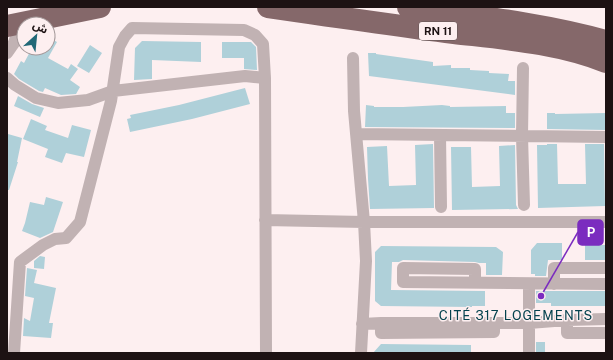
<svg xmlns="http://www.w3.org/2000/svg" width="613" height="360" font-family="'Public Sans','Noto Sans Arabic',sans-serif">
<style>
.building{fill:#afd0d9}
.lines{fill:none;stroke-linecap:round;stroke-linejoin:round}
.street{stroke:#c1b2b3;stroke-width:12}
.highway{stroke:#85686a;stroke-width:22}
.labels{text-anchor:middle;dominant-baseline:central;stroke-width:3;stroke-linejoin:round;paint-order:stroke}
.shield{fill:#fdeff0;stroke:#605455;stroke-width:1}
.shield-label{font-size:11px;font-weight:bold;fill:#1d1213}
.neighbourhood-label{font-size:13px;letter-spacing:1px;fill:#04424e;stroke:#fdeff0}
.leader{fill:none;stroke:#7b2cbf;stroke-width:1.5}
.callout-dot{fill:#7b2cbf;stroke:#fdeff0;stroke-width:1.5}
.callout{fill:#7b2cbf;stroke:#7b2cbf;stroke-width:1.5}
.callout-label{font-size:13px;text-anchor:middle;font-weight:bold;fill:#fff}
</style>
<rect width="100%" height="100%" fill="#fdeff0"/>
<path class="building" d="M48 37 57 42 48 58 68 69 71 64 78 69 70 80 80 87 76 94 61 95 45 88 43 92 39 91 19 79 14 74 21 61 24 63 32 48H48Z
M142 41 201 42V62L152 60V79L134 80 135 48Z
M222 42H251L256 47 257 70 244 69V58H222Z
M90 45 102 53 89 73 77 66Z
M368 53H376V54L433 62V66L451 65V68H470V70L489 71V73L509 74 508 81H515V95L369 76Z
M245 88 250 104 192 119 130 132 127 119 131 118 130 115 179 105Z
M18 96 32 104 44 108 40 117 14 106Z
M366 105 374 106V107H403L442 105 450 106V107L506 106V113H515V128L365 127Z
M547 113H555V114L606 113V130L547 129Z
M31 119 47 126 45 130 68 138 72 125 91 130 84 157 66 153 62 163 45 157 48 149 23 139Z
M8 134 22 138 17 162H18L9 190H7V139Z
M433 144 434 208 370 209 368 179 367 147 387 146 389 186 416 185 415 145Z
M547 144H557L558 184H586L585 144H604L605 206 538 208 537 145H547Z
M515 145 516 205 518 209 452 210 451 147H471L472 187 500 186 499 146Z
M46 197 63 202 53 232 40 238 22 231 25 223 30 202 44 205Z
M537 243H562V260H548L546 276H535V274H531V250Z
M585 245H606V260H585Z
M381 246 496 247 503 252 502 275H486V263H479L475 262 403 260 399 262H392L391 290 485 291V306H472V307L381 306 375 301V252Z
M40 256 45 257 44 269 34 268V261Z
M27 268 37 270 34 283 56 288 49 323H53L51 338 23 336 24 318 30 321 34 298 25 296Z
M536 291H606V306H551V303H536Z
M536 342H545V353H536Z
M381 344 471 345V353H373Z"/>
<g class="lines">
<path class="street" d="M7 53 14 43 21 22
M353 58 354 111 364 222 366 261 361 353
M523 68 522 136 524 205
M7 78 15 85 36 98 58 103 88 100 113 91 245 76 265 78
M356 134 606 137
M440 135 441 207
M265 220 364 222H606
M475 283V269L403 268V282L606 284
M554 284V268H606
M567 320V333H606
M381 323V333L494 332V323
M362 324 381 323H529L567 320 606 319
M14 353 20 262 43 245 55 239 66 238 80 222 111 101 119 47 125 36 132 28 244 30 255 35 263 44 265 78 266 353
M529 353V284"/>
<path class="highway" d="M268 7C330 16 392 25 454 33 505 39 558 43 606 62
M408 7C474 16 542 23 606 41
M7 26 100 7"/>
</g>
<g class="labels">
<rect class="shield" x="419" y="22" width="38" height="18" rx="3"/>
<g class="shield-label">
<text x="438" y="31">RN 11</text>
</g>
<g class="neighbourhood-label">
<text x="516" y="315">CITÉ 317 LOGEMENTS</text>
</g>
</g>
<path class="leader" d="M541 296L578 232"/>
<circle class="callout-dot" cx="541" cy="296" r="4"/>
<rect class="callout" x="578" y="220" width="25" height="25" rx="4"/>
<g class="callout-label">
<text x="591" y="237">P</text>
</g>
<rect width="613" height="360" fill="none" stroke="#1d1213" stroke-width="16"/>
<g transform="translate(36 36) rotate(27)"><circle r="19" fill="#fdeff0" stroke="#a39798"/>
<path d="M0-3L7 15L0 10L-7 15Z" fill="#226877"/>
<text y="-6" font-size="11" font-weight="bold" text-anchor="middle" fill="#1d1213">ش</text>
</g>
</svg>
